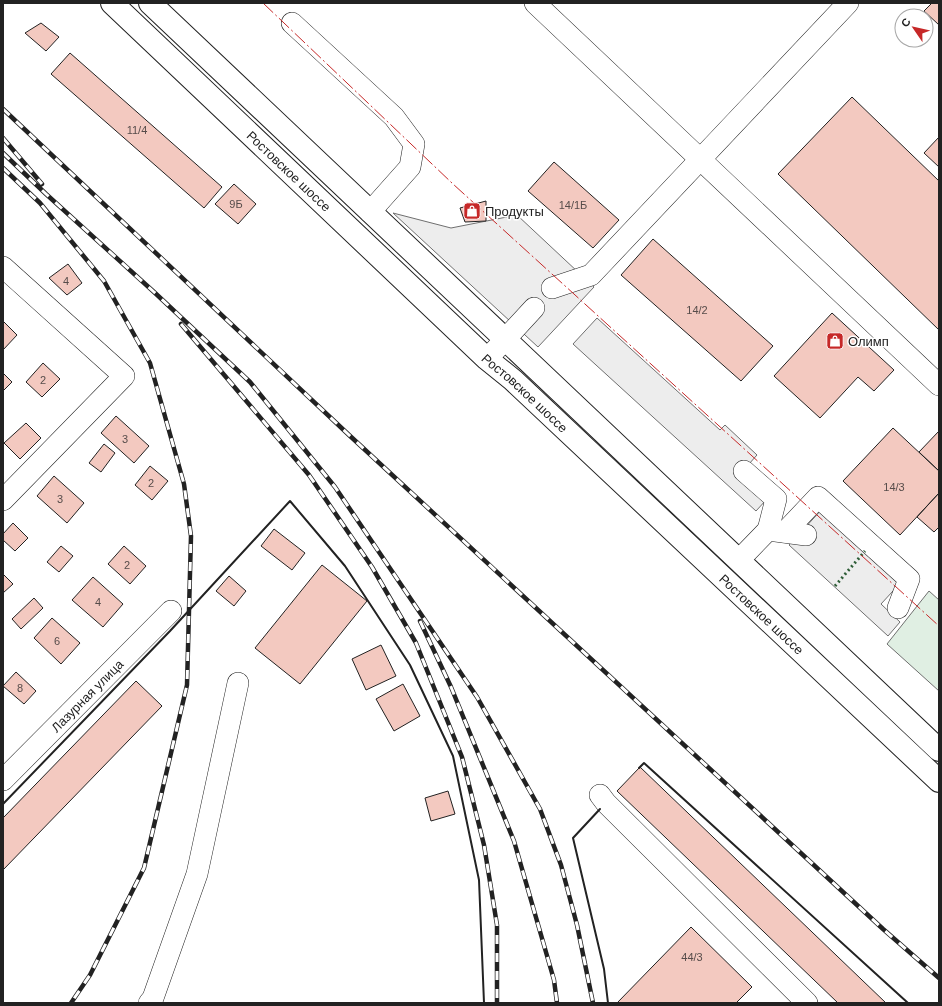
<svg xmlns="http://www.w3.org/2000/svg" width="942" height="1006" font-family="Helvetica,sans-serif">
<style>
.green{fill:#e0efe3;stroke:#6f6f6f}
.parking{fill:#ededed;stroke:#6f6f6f}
.building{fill:#f3c9c0;stroke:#222}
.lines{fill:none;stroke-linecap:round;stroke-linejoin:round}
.minor-casing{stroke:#222;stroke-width:22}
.major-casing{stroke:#222;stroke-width:24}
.minor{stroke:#fff;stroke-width:21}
.major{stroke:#fff;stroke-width:22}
.rail-casing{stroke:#222;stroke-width:4.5}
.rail{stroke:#fff;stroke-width:3;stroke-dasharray:9;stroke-linecap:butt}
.hedge{stroke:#2f5e38;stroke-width:3;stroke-dasharray:2 3;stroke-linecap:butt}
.wall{stroke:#222;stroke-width:2}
.power{stroke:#c62828;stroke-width:1;stroke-dasharray:14 3 2 3;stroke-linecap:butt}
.labels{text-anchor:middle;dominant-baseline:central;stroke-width:3;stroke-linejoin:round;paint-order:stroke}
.number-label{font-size:11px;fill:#564c4a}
.street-label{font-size:13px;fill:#222;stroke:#fff}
.poi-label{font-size:13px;fill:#222;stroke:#fff;text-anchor:start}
</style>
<rect width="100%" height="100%" fill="#fff"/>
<path class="green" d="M929 591 939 600V691L887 644Z"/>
<path class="parking" d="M393 213 451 228 517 215 594 287 538 347Z
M597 318 720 430 725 425 757 455 740 474 767 499 756 511 573 344Z
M824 507 904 579 881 604 900 622 888 636 789 545Z"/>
<path class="building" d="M932 3H939V25L924 11Z
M41 23 59 37 46 51 25 33Z
M70 53 222 187 204 208 51 74Z
M852 97 939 181V330L778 174Z
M939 137V167L924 153Z
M554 162 619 220 593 248 528 191Z
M234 184 256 204 238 224 215 204Z
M486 201V221L465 222 460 208Z
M653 239 773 346 741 381 621 275Z
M68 264 82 283 67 295 49 278Z
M832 313 894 370 874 391 858 377 820 418 774 376Z
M3 321 17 335 3 350Z
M43 363 60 379 42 397 26 382Z
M3 373 12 382 3 391Z
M116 416 149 446 134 463 101 433Z
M26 423 41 438 20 459 4 443Z
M893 428 939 471V493L900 535 843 481Z
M939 431V471L919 452Z
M104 444 115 453 101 472 89 463Z
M150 466 168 481 152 500 135 485Z
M54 476 84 503 67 523 37 496Z
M939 493V527L934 532 917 517Z
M13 523 28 538 15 551 3 540V534Z
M274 529 305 553 292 570 261 546Z
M61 546 73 556 59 572 47 562Z
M124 546 146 566 130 584 108 564Z
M322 565 367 601 300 684 255 648Z
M3 574 13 584 3 593Z
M229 576 246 591 234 606 216 591Z
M93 577 123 604 103 627 72 600Z
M34 598 43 608 21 629 12 619Z
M52 618 80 643 61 664 34 638Z
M381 645 396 676 366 690 352 659Z
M16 672 36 691 24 704 3 686Z
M136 681 162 706 3 870V818Z
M403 684 420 716 394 731 376 699Z
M640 767 886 1003H838L617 791Z
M448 791 455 814 431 821 425 798Z
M691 927 752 987 736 1003H617Z"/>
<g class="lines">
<defs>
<g id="minor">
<path d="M535 3 939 385"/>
<path d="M292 23 394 117 414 144 410 167 370 212"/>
<path d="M3 267 124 376 3 500"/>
<path d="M552 288 591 275 848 3"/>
<path d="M487 359 534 308"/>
<path d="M744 471 776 499 768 530"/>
<path d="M785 532 818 497 909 579 898 608"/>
<path d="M739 560 768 530 806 535"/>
<path id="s1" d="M3 780 171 611"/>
<path d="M600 795 606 803 807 1003"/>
<path d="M149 1003 153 998 197 874 238 683"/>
</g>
<g id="major">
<path id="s2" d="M112 3 487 359 513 380 939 781"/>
<path d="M150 3 939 750"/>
</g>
</defs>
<use href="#minor" class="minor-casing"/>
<use href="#major" class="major-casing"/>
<use href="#minor" class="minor"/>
<use href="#major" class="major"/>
<defs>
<path id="rail" d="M3 109 349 435 883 929 939 978
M3 138 42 184
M3 153 46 194 154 292 250 382 335 487 477 697 540 809 561 865 577 925 593 1003
M3 168 40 203 104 281 150 363 184 484 191 536 187 685 144 868 90 975 71 1003
M181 324 309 475 372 567 416 643 462 757 484 845 497 925V1003
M420 621 451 687 514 841 554 980 557 1003"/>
</defs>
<use href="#rail" class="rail-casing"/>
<use href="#rail" class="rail"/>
<path class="hedge" d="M835 586 865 551"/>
<path class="wall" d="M639 768 644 763 908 1003
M3 804 170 631 290 501 345 566 410 665 453 756 479 880 484 1003
M600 809 573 838 604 969 608 1003"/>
<path class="power" d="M263 3 453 184 939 626"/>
</g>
<defs>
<symbol id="shop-square" viewBox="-11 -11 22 22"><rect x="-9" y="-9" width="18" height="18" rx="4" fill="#c62828" stroke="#fff"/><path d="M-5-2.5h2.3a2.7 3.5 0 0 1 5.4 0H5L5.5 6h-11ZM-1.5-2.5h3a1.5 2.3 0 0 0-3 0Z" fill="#fff"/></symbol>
</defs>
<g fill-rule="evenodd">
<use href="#shop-square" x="462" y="201" width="20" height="20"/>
<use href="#shop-square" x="825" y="331" width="20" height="20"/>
</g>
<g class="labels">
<g class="number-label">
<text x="137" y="130">11/4</text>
<text x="236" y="204">9Б</text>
<text x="573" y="205">14/1Б</text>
<text x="66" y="281">4</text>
<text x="697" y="310">14/2</text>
<text x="43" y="380">2</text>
<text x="125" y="439">3</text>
<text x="151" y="483">2</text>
<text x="894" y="487">14/3</text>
<text x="60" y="499">3</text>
<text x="127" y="565">2</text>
<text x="98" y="602">4</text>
<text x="57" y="641">6</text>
<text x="20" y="688">8</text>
<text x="692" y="957">44/3</text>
</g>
<g class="street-label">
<text stroke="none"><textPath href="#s2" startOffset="244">Ростовское шоссе</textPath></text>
<text stroke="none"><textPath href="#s2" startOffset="568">Ростовское шоссе</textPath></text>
<text stroke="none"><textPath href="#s2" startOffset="892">Ростовское шоссе</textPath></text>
<text stroke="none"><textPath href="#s1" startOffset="119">Лазурная улица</textPath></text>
</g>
<g class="poi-label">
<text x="485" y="211">Продукты</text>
<text x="848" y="341">Олимп</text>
</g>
</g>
<rect width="942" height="1006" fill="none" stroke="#222222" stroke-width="8"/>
<g transform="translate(914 28) rotate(304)"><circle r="19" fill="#ffffff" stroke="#a7a7a7"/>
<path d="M0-3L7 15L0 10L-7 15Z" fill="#c62828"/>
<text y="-6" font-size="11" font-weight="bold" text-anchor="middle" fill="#222222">С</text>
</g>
</svg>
